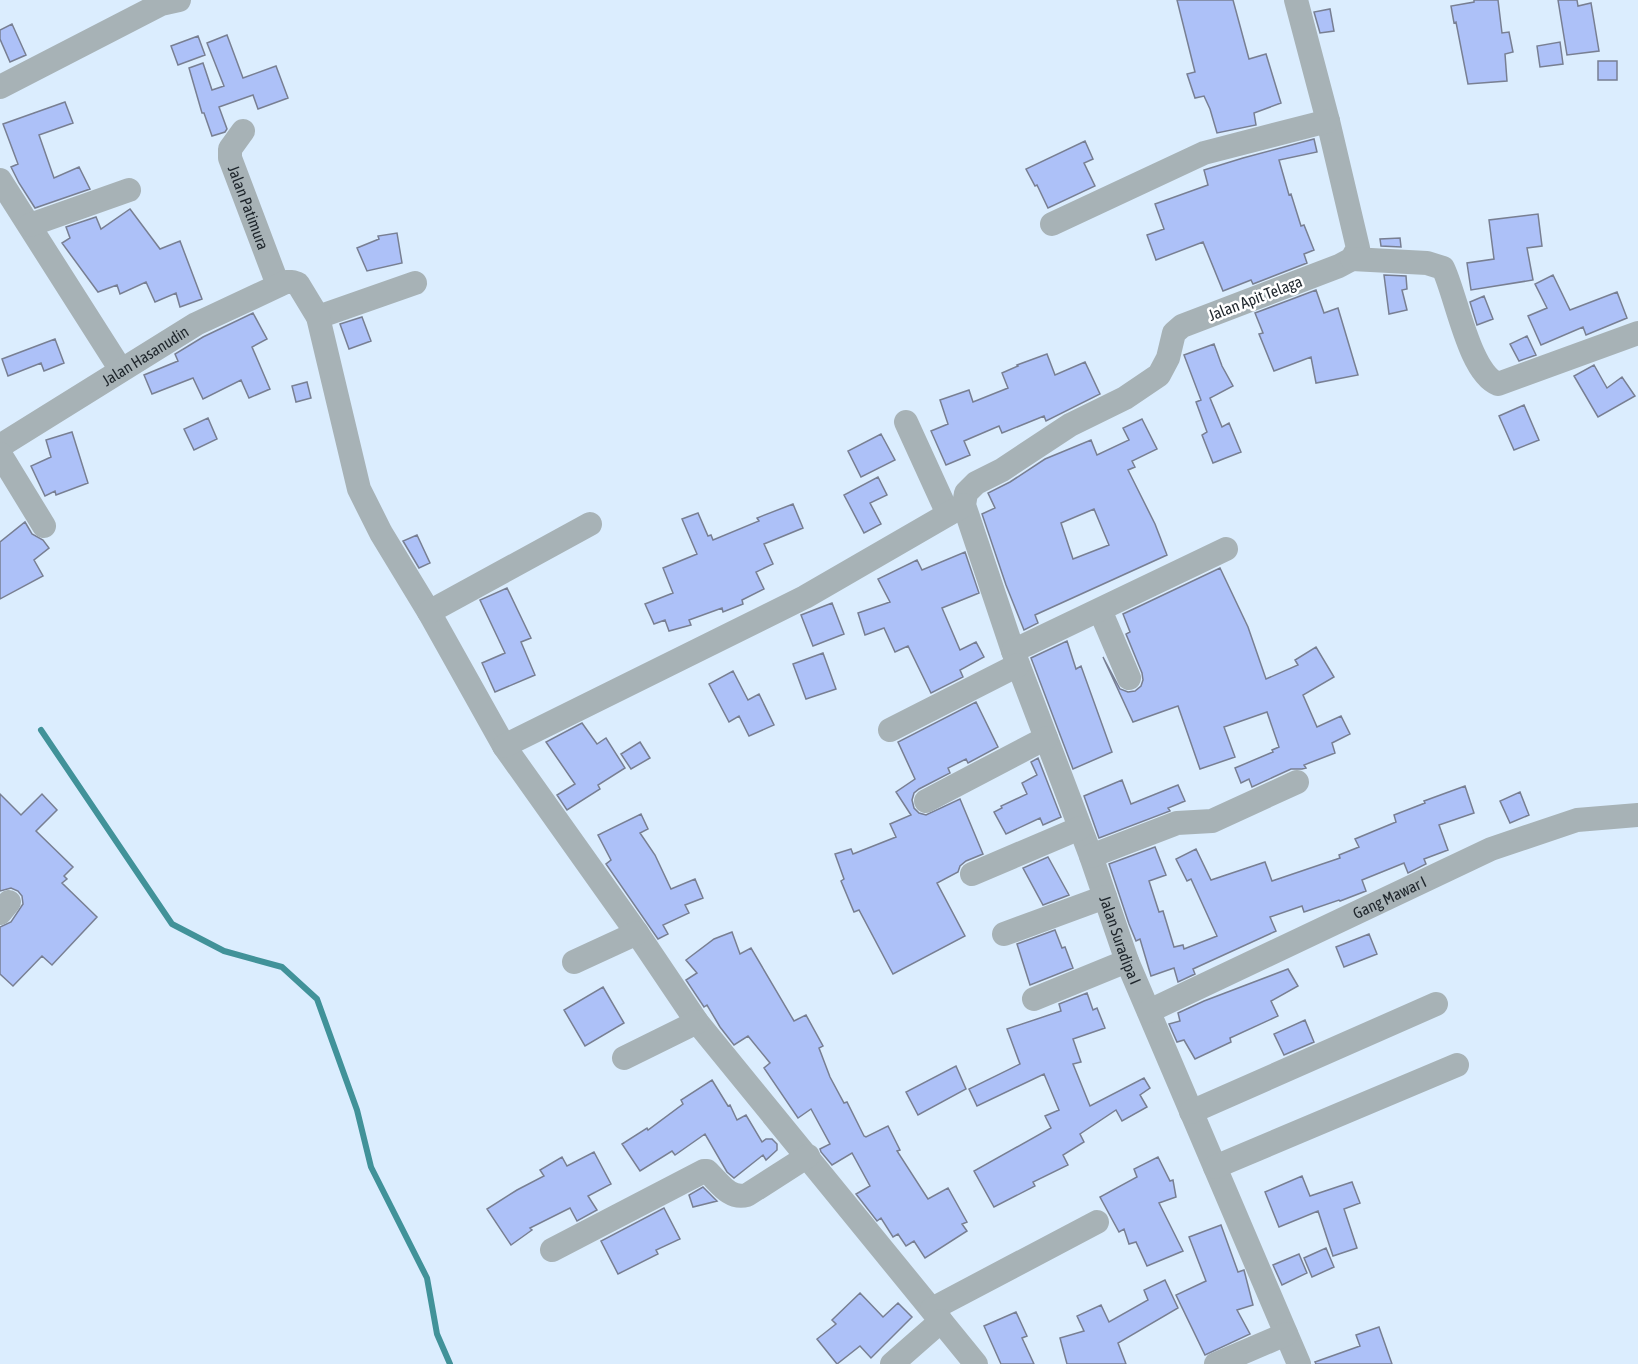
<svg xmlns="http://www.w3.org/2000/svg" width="1638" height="1364" font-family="'Asap Condensed',sans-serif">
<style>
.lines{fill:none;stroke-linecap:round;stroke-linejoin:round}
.stream{stroke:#419299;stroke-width:6}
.building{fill:#adc1f8;stroke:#787f92;stroke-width:1.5;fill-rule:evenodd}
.minor{stroke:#a7b2b6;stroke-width:24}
.labels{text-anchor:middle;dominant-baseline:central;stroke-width:5;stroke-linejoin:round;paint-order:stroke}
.street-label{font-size:16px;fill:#1e252b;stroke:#fff}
</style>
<rect width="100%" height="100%" fill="#dbedfe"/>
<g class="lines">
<path class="stream" d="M41 730 172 924 224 951 282 967 317 999 357 1110 371 1167 427 1278 437 1334 450 1364"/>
</g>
<path class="building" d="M1177 0H1233L1249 59 1266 54 1281 103 1254 113 1256 125 1217 133 1210 109 1204 96 1195 98 1187 74 1195 72Z
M1474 0H1498L1502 33 1509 32 1513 52 1505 54 1507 81 1468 84 1456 22 1454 23 1451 6 1474 2Z
M1558 0H1577L1578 6 1591 3 1599 51 1567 55Z
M1330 9 1334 31 1320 33 1314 12Z
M12 24 26 55 10 62 0 39V30Z
M227 35 243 78 276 66 288 98 258 109 253 95 219 107 227 129 225 132 212 136 204 113H202L189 68 203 63 212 90 224 86 207 43Z
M198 36 205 55 178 65 171 46Z
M1560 42 1563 64 1540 67 1537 46Z
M1598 61H1617V80H1598Z
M65 102 73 123 39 135 54 178 79 167 90 189 35 208 19 183 11 167 18 164 3 124Z
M1314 139 1317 152 1279 160 1289 195 1291 194 1301 226 1304 225 1314 250 1304 254 1307 263 1253 284 1251 280 1223 291 1203 242 1156 260 1147 235 1164 229 1155 204 1208 185 1204 170 1243 158Z
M1085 141 1093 159 1084 163 1095 186 1048 208 1037 185 1035 186 1026 169Z
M130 209 160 249 180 241 202 299 180 307 176 293 155 302 146 282 120 294 117 285 98 292 62 243 70 238 66 227 96 217 101 229Z
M1538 214 1542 246 1527 248 1533 280 1471 290 1467 263 1494 259 1489 220Z
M397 233 402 263 367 271 357 248 379 239 378 236Z
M1400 238 1401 247 1381 246 1380 239Z
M1384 275 1406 276 1407 289 1402 290 1407 310 1389 314Z
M1553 275 1570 310 1617 292 1627 318 1586 335 1583 327 1541 345 1528 316 1547 308 1535 284Z
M1316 290 1324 313 1338 308 1358 375 1316 383 1311 357 1274 371 1259 334 1263 333 1255 313Z
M1484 296 1493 319 1477 325 1470 302Z
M253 313 267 339 252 347 270 389 249 398 241 380 203 399 193 378 152 394 144 375 178 361 175 354 203 337Z
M362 317 371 341 349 349 340 324Z
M1527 336 1536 355 1519 361 1510 344Z
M55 339 64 363 44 371 41 363 8 376 2 359Z
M1214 344 1222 366 1233 386 1210 398 1222 427 1229 423 1241 452 1213 463 1202 435 1207 432 1196 402 1201 400 1184 355Z
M1047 354 1055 375 1085 362 1100 394 1046 421 1044 416 1002 433 999 426 964 441 970 455 946 465 931 431 948 424 940 400 969 390 973 402 1008 388 1002 373 1018 366 1017 365Z
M1594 365 1607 388 1622 377 1635 396 1598 417 1574 376Z
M307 382 311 398 296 402 292 386Z
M1524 405 1539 440 1514 450 1499 416Z
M208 418 217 439 194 450 184 429Z
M1142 419 1157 449 1132 461 1135 467 1128 470 1155 524 1167 555 1035 615 1038 623 1024 630 1006 585 982 514 995 508 988 493 1010 482 1045 459 1091 440 1097 455 1129 440 1123 428ZM1094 509 1109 545 1073 559 1061 523Z
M72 432 88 483 56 495 55 491 45 496 31 466 51 457 46 440Z
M881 434 895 460 861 477 848 451Z
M878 477 887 495 870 503 881 524 864 533 844 495Z
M793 504 803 528 764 544 773 564 756 572 764 589 742 600 743 604 723 612 722 608 689 620 691 625 669 631 665 620 654 624 645 604 673 593 663 568 697 554 682 519 698 513 708 536 711 535 713 540 759 521 757 518Z
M25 522 32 534 43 540 49 548 34 560 43 576 0 599V542Z
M417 535 430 563 419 568 403 541Z
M965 552 979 593 942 608 960 650 976 642 984 657 960 670 963 677 931 693 908 646 895 652 884 628 865 635 858 613 890 602 878 579 917 560 922 570Z
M1220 568 1248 627 1266 679 1298 665 1295 660 1316 647 1334 677 1303 695 1317 727 1341 716 1350 734 1332 743 1335 753 1304 765 1306 768 1302 769H1291L1252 787 1249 779 1241 783 1235 768 1273 752 1272 750 1279 747 1267 712 1224 727 1235 757 1200 769 1178 706 1133 722 1103 657 1120 689 1128 692 1135 691 1141 686 1143 680 1142 673 1126 634 1130 632 1123 614Z
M507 588 531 638 521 642 535 675 495 692 482 663 505 653 480 600Z
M832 603 844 634 813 646 801 615Z
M1067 641 1076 669 1081 666 1112 752 1073 769 1031 658Z
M823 653 836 689 806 699 793 664Z
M733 671 748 700 759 694 774 725 749 736 739 716 729 722 709 684Z
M976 702 998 747 968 763 966 759 948 768 950 773 919 789 914 793 912 800 914 808 919 813 926 815 960 799 983 854 966 861 960 866 958 872 937 883 965 936 893 974 859 910 854 912 841 881 844 879 835 854 851 849 853 854 896 837 890 824 911 815 896 792 915 779 898 742Z
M582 723 597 744 606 738 625 768 598 785 600 789 567 810 557 795 575 784 546 742Z
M640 742 650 758 631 769 621 754Z
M1038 758 1061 817 1043 825 1040 818 1006 834 994 812 1002 808 1001 806 1027 794 1022 783 1037 775 1031 762Z
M1122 780 1131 804 1178 785 1185 801 1168 808 1170 811 1099 838 1084 796Z
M1465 786 1474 813 1439 825 1448 850 1424 859 1426 864 1408 873 1404 863 1362 880 1366 891 1340 901 1339 900 1304 912 1302 906 1270 917 1276 931 1193 969 1195 974 1178 982 1174 968 1151 976 1140 939 1136 941 1129 924 1109 864 1155 847 1166 875 1149 881 1159 912 1163 911 1174 947 1183 945 1184 949 1217 936 1191 879 1187 881 1176 859 1196 849 1211 880 1265 862 1272 881 1340 858 1339 855 1359 847 1355 839 1396 822 1394 815 1425 803 1424 801Z
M1520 792 1529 815 1510 823 1500 801Z
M0 794 21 815 42 794 57 810 36 831 73 867 64 876 67 879 62 883 97 917 52 965 42 956 13 986 0 974V927L11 922 23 904 22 896 18 891 11 888 0 891Z
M641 814 648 829 640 833 655 855 671 889 695 879 703 898 685 905 689 913 663 925 668 934 658 939 606 864 611 860 598 835Z
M1048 857 1069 895 1043 905 1023 868Z
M1055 930 1062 948 1065 947 1073 968 1030 985 1017 944Z
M732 932 740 954 751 948 794 1021 806 1015 823 1046 819 1048 830 1077 844 1103 847 1102 864 1136 866 1137 888 1126 900 1150 897 1151 928 1199 948 1188 967 1222 962 1224 967 1231 925 1258 914 1241 906 1246 898 1234 893 1237 881 1218 877 1221 856 1194 870 1186 852 1153 832 1165 821 1152 820 1149 830 1144 811 1109 798 1118 764 1068 770 1063 748 1036 734 1045 720 1027 707 1005 704 1007 686 980 697 973 686 960 714 939Z
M1369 934 1377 954 1344 967 1336 947Z
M1288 969 1298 986 1271 1001 1278 1016 1230 1038 1231 1042 1195 1059 1184 1040 1177 1042 1169 1024 1180 1021 1178 1013 1204 1001Z
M603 987 624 1023 585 1046 564 1010Z
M1087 993 1093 1010 1097 1008 1105 1028 1073 1039 1081 1062 1073 1064 1090 1106 1144 1078 1150 1088 1140 1095 1147 1107 1122 1121 1116 1110 1080 1134 1084 1142 1063 1155 1068 1165 1033 1182 1035 1186 994 1207 974 1171 1051 1128 1045 1116 1059 1110 1044 1074 977 1106 969 1089 1020 1064 1007 1029 1061 1011 1059 1004Z
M1305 1020 1314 1042 1284 1055 1274 1034Z
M956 1066 966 1089 918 1115 906 1092Z
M712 1080 728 1106 730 1105 737 1120 746 1115 762 1142 766 1139H772L777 1144V1150L766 1160 763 1155 734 1178 727 1172 705 1134 675 1155 672 1151 640 1171 622 1144 647 1128 648 1130 683 1104 681 1100Z
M594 1152 611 1184 588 1196 597 1210 577 1221 570 1208 530 1228 532 1230 511 1245 487 1209 517 1190 544 1176 540 1170 562 1157 567 1166Z
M1158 1157 1170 1181 1173 1180 1176 1197 1159 1203 1183 1251 1147 1266 1136 1242 1129 1244 1124 1229 1119 1232 1100 1197 1137 1177 1134 1169Z
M1302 1176 1310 1196 1352 1182 1360 1203 1344 1209 1357 1248 1333 1256 1318 1211 1279 1227 1265 1192Z
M703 1187 717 1201 693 1207 689 1195Z
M664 1208 680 1239 656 1250 658 1254 618 1274 601 1241Z
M1221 1225 1238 1272 1244 1270 1253 1305 1237 1310 1250 1334 1205 1355 1176 1295 1206 1281 1189 1237Z
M1326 1248 1334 1267 1312 1277 1304 1258Z
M1299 1254 1307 1273 1282 1285 1273 1265Z
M1165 1280 1178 1308 1118 1343 1126 1364H1067L1060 1338 1084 1331 1077 1316 1101 1305 1109 1322 1148 1300 1144 1290Z
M860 1293 883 1317 898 1303 912 1317 871 1358 860 1346 837 1364 817 1339 836 1324 832 1320Z
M1016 1312 1027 1336 1022 1338 1034 1364H1001L984 1326Z
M1379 1327 1392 1364H1316L1315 1362 1360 1346 1356 1335Z"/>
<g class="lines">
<g class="minor">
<path id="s1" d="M1296 0 1328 121 1358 248 1352 259 1339 266 1182 326 1174 333 1168 358 1159 375 1125 398 1070 425 1002 470 976 483 966 493 964 505 1013 651 1091 856 1127 961 1299 1364"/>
<path d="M0 87 161 4 179 0"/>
<path id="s2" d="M243 131 230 149V158L278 285"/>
<path d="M0 180 121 370"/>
<path d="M1052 224 1204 153 1328 121"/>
<path d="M30 225 129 190"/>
<path d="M1352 259 1427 263 1443 268C1456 294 1469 373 1498 384L1638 333"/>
<path d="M318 317 415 283"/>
<path d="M906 422 948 514"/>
<path id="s3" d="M0 446 196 324 286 282H292L298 284 318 317 359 489 381 533 429 612 504 746 637 933 697 1022 976 1364"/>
<path d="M0 454 44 526"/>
<path d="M1100 610 1129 678"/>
<path d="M429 612 590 524"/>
<path d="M1013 651 1226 549"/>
<path d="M890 730 1018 665"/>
<path d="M504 746 805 597 964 505"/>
<path d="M926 801 1046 738"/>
<path d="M1091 856 1177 823 1212 821 1297 782"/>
<path d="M972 874 1080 828"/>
<path d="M0 913 9 902"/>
<path d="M1004 934 1105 897"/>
<path d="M574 962 637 933"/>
<path d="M1034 999 1127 961"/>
<path id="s4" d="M1149 1011 1491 849 1577 820 1638 815"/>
<path d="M624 1058 697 1022"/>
<path d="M1191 1112 1436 1004"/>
<path d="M1215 1167 1457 1065"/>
<path d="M552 1250 704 1171H707C719 1182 729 1200 747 1195L808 1156"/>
<path d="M932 1309 1097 1222"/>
<path d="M892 1364 941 1321"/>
<path d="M1216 1364 1286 1334"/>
</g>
</g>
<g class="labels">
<g class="street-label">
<text stroke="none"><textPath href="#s2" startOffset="84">Jalan Patimura</textPath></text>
<text transform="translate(1255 298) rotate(-21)">Jalan Apit Telaga</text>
<text stroke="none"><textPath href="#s3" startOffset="171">Jalan Hasanudin</textPath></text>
<text stroke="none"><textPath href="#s4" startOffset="266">Gang Mawar I</textPath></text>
<text stroke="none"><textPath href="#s1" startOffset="1208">Jalan Suradipa I</textPath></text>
</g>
</g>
</svg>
